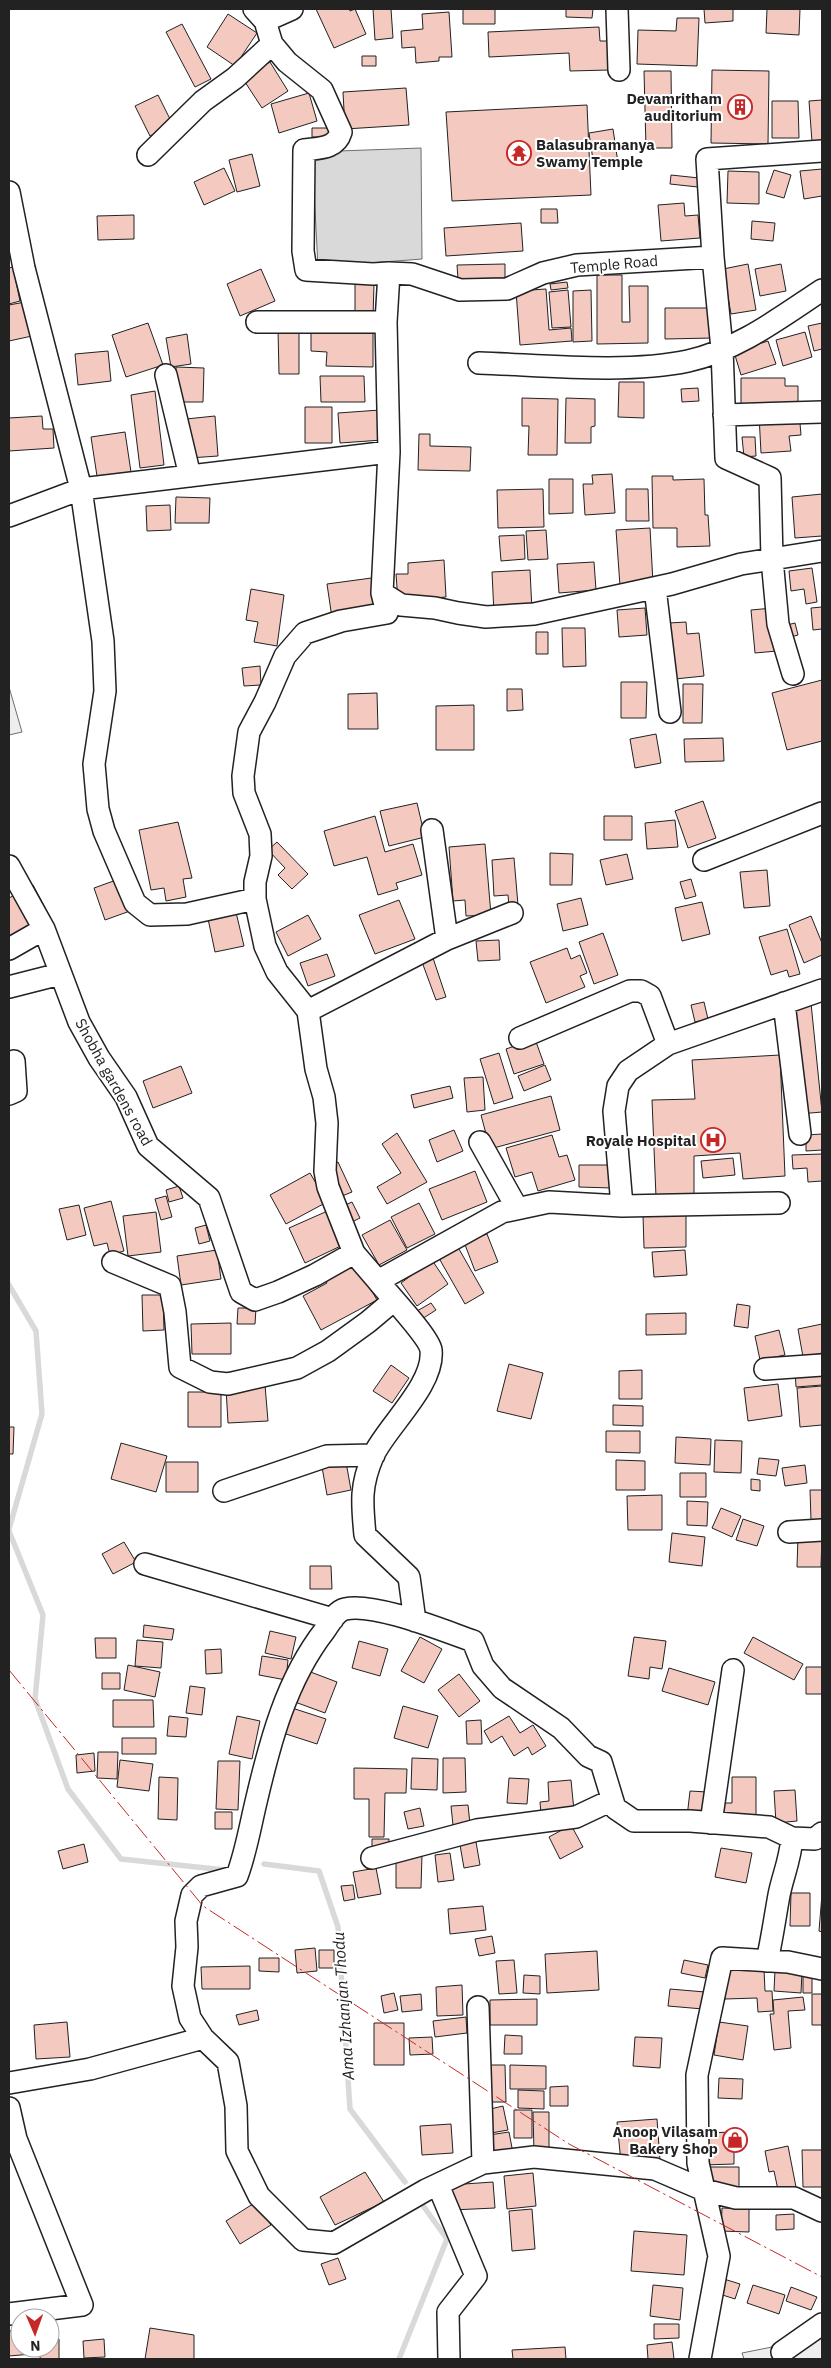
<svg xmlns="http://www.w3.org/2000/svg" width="831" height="2368" font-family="'IBM Plex Sans',sans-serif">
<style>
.green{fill:#eee;stroke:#6f6f6f}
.water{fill:#d9d9d9;stroke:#6f6f6f}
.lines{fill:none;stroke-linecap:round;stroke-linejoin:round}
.stream{stroke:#d9d9d9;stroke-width:5.5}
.building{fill:#f3c9c0;stroke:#222}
.minor-casing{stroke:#222;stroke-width:24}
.minor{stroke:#fff;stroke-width:21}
.power{stroke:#c62828;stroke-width:1;stroke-dasharray:18 4 2.5 4;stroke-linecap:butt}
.labels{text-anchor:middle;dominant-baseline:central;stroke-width:4;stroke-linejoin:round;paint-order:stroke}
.poi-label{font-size:15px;font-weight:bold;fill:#222;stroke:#fff;text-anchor:end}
.street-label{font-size:15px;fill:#222;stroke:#fff}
.water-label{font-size:16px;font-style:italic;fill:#222;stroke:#fff}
</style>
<rect width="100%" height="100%" fill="#fff"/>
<path class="green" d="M9 687 22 732 9 735Z
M822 2337V2359H744L742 2353Z"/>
<path class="water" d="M421 148 422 259 318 267 312 152Z"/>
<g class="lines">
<path class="stream" d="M9 1285 36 1331 42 1414 9 1529
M9 1531 43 1615 35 1699 68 1789 121 1859 225 1870
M264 1864 319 1871 338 1927 350 2109 405 2182
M399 2359 447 2239 424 2207"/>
</g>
<path class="building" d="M316 9H349L350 11 355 9 366 34 334 48Z
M373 9H391L393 38 375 40Z
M463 9H495V24H463Z
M566 9H593L592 18 566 17Z
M704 9H733V21L705 23Z
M767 9H800L799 35 766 33Z
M449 12 452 57H439V61L416 63 415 47 402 48 401 31 423 29 422 14Z
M228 14 257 33 235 66 207 47Z
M677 18H699L697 66 637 64 638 30 676 31Z
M182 24 211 79 195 87 166 32Z
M599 27 600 41H608L609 70 570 71 569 53 489 57 488 32Z
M362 56H376V66H362Z
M270 62 288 91 262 108 243 79Z
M712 70 769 71 768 144 711 143Z
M644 71H671L672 148H646Z
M406 88 409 125 345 129 343 92Z
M309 93 317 121 279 133 271 104Z
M158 95 173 125 150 136 135 106Z
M822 100V141L812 142 809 101Z
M772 101H798L799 138H772Z
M587 105 591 195 452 201 446 112Z
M312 128H336V137H312Z
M613 129 618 163 594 167 589 133Z
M252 154 260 186 237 192 229 160Z
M224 168 235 191 204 205 194 182Z
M822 169V196L804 199 800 171Z
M774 170 791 175 784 198 766 193Z
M728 171 759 172V204L727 203Z
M671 175 699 178 698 187 670 184Z
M684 203 685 216 698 215 700 238 661 241 658 205Z
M541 209H557L558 223H541Z
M134 215V239L98 240 97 216Z
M752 221 775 223 773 241 751 239Z
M521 223 523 251 446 256 444 228Z
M505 264V278L458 279 457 265Z
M748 264 756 310 731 314 723 269Z
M781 264 786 291 760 296 755 269Z
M13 267 20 301 9 304V268Z
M261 269 275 301 240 316 227 284Z
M597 275H622V322H630L629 286H648V343L597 344Z
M567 282 568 288 551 290 550 284Z
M355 284H374L373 317H355Z
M546 289 549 330 571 328 572 341 520 345 516 291Z
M568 290 571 327 552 328 549 292Z
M591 290 592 341 573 342V291Z
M25 302 32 336 9 341V305Z
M665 308H713V338L665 339Z
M148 323 163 365 126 377 112 335Z
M822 323V349L814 351 808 326Z
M311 328H373V367L326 366 327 352 311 351Z
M278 330H299V374H279Z
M805 332 812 357 783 366 776 340Z
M187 334 191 364 171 367 166 338Z
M768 341 776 364 741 375 734 352Z
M108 351 111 381 78 385 75 354Z
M176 367 204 368 203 402H176Z
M320 376H364L365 402H321Z
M741 378H785V386H798V412H741Z
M619 382H644V418L618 417Z
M698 388 699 401 682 402 681 389Z
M155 391 164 465 140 468 131 395Z
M522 398 558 399 557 455H528L529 426H522Z
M566 398 595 399V426L591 427V443H565Z
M305 407H332V443H305Z
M380 410 382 440 340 443 338 413Z
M799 412 801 435 789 436 791 451 761 453 759 415Z
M42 416 43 429H53L54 448 9 451V418Z
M215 416 218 456 189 458 186 419Z
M125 432 131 472 97 476 91 437Z
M419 434H430V446L471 447 470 471 418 470Z
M742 437H755L756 456 744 457Z
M612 474 615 513 585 515 583 484H593L592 475Z
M652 476H673V480L704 479 705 515H708L710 546 677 547V528H653Z
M549 479H573V513L549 514Z
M543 489 544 527 498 528 497 490Z
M626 489H648L649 521H626Z
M822 494V536L795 538 792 497Z
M176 497 210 498 209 523H175Z
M170 505 171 530 147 531 146 506Z
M650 528 653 583 620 586 616 530Z
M546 530 548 559 528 560 526 531Z
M524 535 525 559 501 561 499 536Z
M444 560 446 597 398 601 396 574H408V563Z
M594 562 596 590 559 593 557 564Z
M812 568 817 602 806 604 804 589 791 591 789 571Z
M530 570 532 611 494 614 492 572Z
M379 577 384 611 332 618 327 584Z
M251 589 284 595 277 646 254 642 258 622 246 620Z
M822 607V629L813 630 811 608Z
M645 608 647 635 619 637 617 610Z
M773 608 777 651 755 653 751 610Z
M686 622 687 634 699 633 704 676 675 679 669 623Z
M795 623 798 635 787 638 783 626Z
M562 628H585L586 666 563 667Z
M536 632H548V654H536Z
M260 666 261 685 244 686 242 668Z
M822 680V741L787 750 772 693Z
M621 682H647L646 718H621Z
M683 684H703L702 723H683Z
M507 689H522L523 710 507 711Z
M377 693 378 729H348V694Z
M474 705V750H436V706Z
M656 734 661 763 635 768 630 739Z
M723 738 724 761 685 762 684 739Z
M703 801 716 838 688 848 675 811Z
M417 803 425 837 389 846 380 811Z
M375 816 385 852 413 844 422 875 396 883 398 889 378 895 367 857 334 866 324 831Z
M604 816H632V840H604Z
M675 820 678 847 647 849 645 823Z
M178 822 192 878 183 879 186 897 166 901 164 888 151 890 139 830Z
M277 842 308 874 292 889 278 875 285 868 268 850Z
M485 844 491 915 466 916 465 900 453 901 449 847Z
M550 853 573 854 572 885H550Z
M627 854 633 879 606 885 600 860Z
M514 858 518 905 509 906 508 895 494 896 492 860Z
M767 870 770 906 744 908 740 872Z
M119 879 130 911 105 920 94 888Z
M691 879 696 896 685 899 680 882Z
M33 885 50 917 9 940V898Z
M581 898 588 925 563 931 557 904Z
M399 900 415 939 375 954 359 915Z
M702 902 710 934 682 941 675 908Z
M235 908 244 946 215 952 207 914Z
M308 915 321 939 288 956 276 932Z
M811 916 822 943V955L804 963 789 925Z
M787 929 800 974 789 977 787 970 771 975 759 937Z
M603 933 618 975 594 984 579 942Z
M499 940 500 960 478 961 476 941Z
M567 948 571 959 580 955 587 973 580 976 585 987 546 1003 530 962Z
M327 954 335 976 308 986 300 963Z
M433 958 446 997 436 1000 422 962Z
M704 1002 708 1019 695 1022 691 1005Z
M811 1003 822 1112 799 1114 788 1005Z
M535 1039 544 1064 514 1074 506 1049Z
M499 1053 513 1098 494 1104 480 1059Z
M780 1055 785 1176 743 1179 740 1153 694 1156V1196L656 1197 652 1100 695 1099 692 1060Z
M545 1065 551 1080 524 1091 518 1076Z
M181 1066 192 1093 153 1108 143 1081Z
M483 1077 485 1110 467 1112 464 1078Z
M450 1086 453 1098 414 1108 411 1095Z
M551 1096 560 1130 490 1149 481 1115Z
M454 1130 463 1151 437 1162 429 1140Z
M397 1133 427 1182 387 1204 377 1187 401 1173 382 1144Z
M822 1134V1150L806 1151V1135Z
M552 1135 559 1157 567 1155 575 1180 538 1191 532 1172 515 1177 506 1148Z
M822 1154V1181L808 1182 807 1168 793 1169 792 1155Z
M733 1158 735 1175 703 1178 701 1161Z
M338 1162 352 1192 342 1196 329 1166Z
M579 1165H612V1188L579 1187Z
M475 1171 487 1202 442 1220 429 1189Z
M310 1173 327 1202 286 1224 270 1195Z
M179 1186 183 1198 169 1202 166 1190Z
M166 1196 172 1217 161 1220 155 1199Z
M111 1201 124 1251 110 1255 107 1243 94 1246 84 1208Z
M352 1202 360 1218 352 1222 343 1206Z
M419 1203 435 1234 407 1248 391 1217Z
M79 1205 86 1235 67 1240 59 1209Z
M332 1209 347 1243 305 1263 289 1228Z
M156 1212 161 1252 128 1256 123 1216Z
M643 1215H686V1247L644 1248Z
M390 1220 407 1250 379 1265 362 1235Z
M206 1225 210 1241 199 1244 195 1228Z
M487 1234 498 1262 475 1271 464 1242Z
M455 1242 484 1293 465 1304 436 1253Z
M217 1250 221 1279 181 1285 177 1256Z
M685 1250 687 1275 654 1277 652 1252Z
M432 1260 448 1284 417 1306 401 1283Z
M355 1261 377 1300 321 1330 303 1296 327 1283 324 1278Z
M142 1295H163L164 1330 143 1331Z
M431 1303 436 1310 422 1319 417 1311Z
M737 1304 750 1306 748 1328 734 1326Z
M238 1308H256L255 1324H237Z
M686 1313V1334L646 1335V1314Z
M231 1323V1354H192L191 1324Z
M822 1324V1353L803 1357 798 1329Z
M779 1330 785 1355 760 1360 755 1336Z
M509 1364 543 1373 531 1419 497 1411Z
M391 1365 409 1378 392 1403 373 1391Z
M822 1367V1385L796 1387 795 1369Z
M642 1370V1399H619V1371Z
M778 1384 782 1416 748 1421 744 1388Z
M265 1385 268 1421 228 1423 226 1388Z
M822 1386V1425L800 1427 797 1388Z
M188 1392H221V1427H188Z
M613 1405 643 1406V1426L613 1425Z
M9 1427H14L13 1454H9Z
M606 1431H640V1453L606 1452Z
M676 1437 711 1439 710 1465 675 1463Z
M715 1440 742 1441 741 1473 714 1472Z
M121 1443 167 1456 156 1492 111 1479Z
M759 1458 779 1460 776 1476 757 1474Z
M616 1460 645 1461V1490H616Z
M166 1462H198V1492H166Z
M346 1462 351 1490 327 1495 322 1467Z
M805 1465 807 1483 785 1486 782 1468Z
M680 1473H706V1497H680Z
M751 1479 760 1480V1491L751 1490Z
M810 1490H822V1519L811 1520Z
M662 1495V1530H628L627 1496Z
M687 1501 708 1502 707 1526 687 1525Z
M721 1508 741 1516 732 1537 712 1528Z
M743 1519 764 1526 757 1546 736 1540Z
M672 1533 705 1537 702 1566 669 1562Z
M798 1536H822L821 1567H797Z
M124 1542 136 1562 113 1574 102 1554Z
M310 1566H331L332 1589H310Z
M144 1625 174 1629 172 1640 143 1637Z
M270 1631 296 1637 291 1659 265 1653Z
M420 1637 442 1649 424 1683 401 1671Z
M634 1637 666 1641 662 1669 650 1667 649 1679 628 1676Z
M753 1637 803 1664 794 1680 744 1653Z
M95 1638H116V1658H96Z
M137 1640 163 1642 161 1668 135 1666Z
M359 1641 388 1649 380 1676 352 1668Z
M221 1649 222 1673 206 1674 205 1650Z
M262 1656 288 1660 286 1680 259 1675Z
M128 1665 160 1672 155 1697 124 1690Z
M806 1667H822V1694H806Z
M669 1668 715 1682 708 1705 662 1691Z
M308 1671 337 1682 325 1713 295 1702Z
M102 1673H120V1689H102Z
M459 1674 480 1701 459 1717 438 1690Z
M190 1686 205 1688 202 1715 186 1713Z
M113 1700H153L154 1727H113Z
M403 1706 438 1716 428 1748 394 1738Z
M292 1708 326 1719 317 1744 283 1733Z
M169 1716 188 1718 186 1737 167 1736Z
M237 1716 260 1721 252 1759 229 1754Z
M509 1716 520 1733 533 1725 546 1746 532 1755 528 1747 514 1756 502 1736 491 1743 484 1731Z
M481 1720 482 1744H467L466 1721Z
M122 1738H156V1754H122Z
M98 1752H118L117 1779 97 1778Z
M94 1753 95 1771 77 1773 76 1755Z
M412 1758 438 1759 437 1790 411 1789Z
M443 1758H465L466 1792 443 1793Z
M120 1760 153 1764 149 1791 117 1787Z
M218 1761H240L238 1810 216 1809Z
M354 1768 407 1769 406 1793H385L384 1837H369V1799H354Z
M159 1777 178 1778 177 1820 158 1819Z
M732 1777H756V1819H717V1803H732Z
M509 1778 529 1779 527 1804 507 1803Z
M571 1780 574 1811 541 1814 540 1802 549 1801 548 1782Z
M795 1790 797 1821 776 1823 774 1791Z
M690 1791 707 1792 704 1819 687 1817Z
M468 1805 470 1824 453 1825 451 1806Z
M420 1808 424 1826 408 1829 404 1812Z
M215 1812H232V1829H215Z
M571 1825 583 1847 560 1859 549 1837Z
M372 1839H389V1851H372Z
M476 1842 480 1865 464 1868 460 1845Z
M84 1844 88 1862 63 1869 58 1851Z
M721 1848 752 1853 746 1883 715 1877Z
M450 1853 454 1880 438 1882 435 1855Z
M396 1855H422L421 1888H396Z
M376 1868 381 1894 358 1898 353 1872Z
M353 1885 355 1899 344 1901 341 1886Z
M791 1893H810V1926H790Z
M822 1894V1932L819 1931Z
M483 1906 486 1930 450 1934 448 1909Z
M492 1936 495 1953 479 1956 475 1939Z
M315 1948 317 1971 297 1973 295 1950Z
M319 1950H334V1968H319Z
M597 1951 599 1990 547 1993 545 1954Z
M259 1958H279V1972L259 1971Z
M514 1960 517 1993 499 1994 496 1961Z
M684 1960 708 1965 705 1978 681 1973Z
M250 1966V1989H202L201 1967Z
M764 1969 765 1991H772L773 2011 758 2012 757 1998 725 1999 724 1971Z
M775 1970 802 1972 801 1993 774 1991Z
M803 1974H812V1993H803Z
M524 1975 540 1976V1994L523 1993Z
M462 1985 463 2015 437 2016 436 1987Z
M670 1989 705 1992 703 2009 668 2006Z
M394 1993 398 2010 384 2013 381 1996Z
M421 1994 422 2010 402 2012 400 1996Z
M812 1994H822V2025H812Z
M803 1997 805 2010 788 2011 791 2048 774 2050 770 2014H774L773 2000Z
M537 1999V2025H490V2000Z
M257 2010 259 2020 239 2025 236 2015Z
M466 2017 467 2033 435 2037 433 2021Z
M67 2022 70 2057 36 2059 34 2025Z
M719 2022 748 2026 743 2060 714 2055Z
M374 2023H404V2065H374Z
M505 2035 522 2036V2054H504Z
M432 2037 433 2054 410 2055 409 2038Z
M635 2037 662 2038 660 2068 633 2066Z
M486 2065H505L506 2102H487Z
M510 2065 546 2066V2089H510Z
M719 2078 743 2079 742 2099 718 2098Z
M568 2086V2106H550V2087Z
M518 2090 544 2091V2109L518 2108Z
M503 2106 508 2130 491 2133 486 2110Z
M514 2110H532V2138H514Z
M533 2112H549V2153H534Z
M657 2119 660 2160 621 2162 617 2122Z
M451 2124 453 2153 422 2155 420 2126Z
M509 2132 513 2153 493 2156 489 2135Z
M734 2132V2164L703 2165V2133Z
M788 2146 796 2187 778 2190 774 2171 769 2172 765 2151Z
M802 2150H822V2187H803Z
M710 2167H739V2190H710Z
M365 2172 384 2202 335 2225 320 2197Z
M533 2173 536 2206 507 2209 504 2176Z
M493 2182 495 2208 452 2210 450 2185Z
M256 2202 271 2225 240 2244 226 2221Z
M722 2208 749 2209V2232L721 2231Z
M532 2209 535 2249 512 2251 509 2211Z
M794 2214V2229L776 2230V2215Z
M634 2231 687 2235 684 2275 631 2271Z
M338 2258 346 2279 329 2285 321 2264Z
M711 2275 740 2284 735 2299 707 2290Z
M653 2285 683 2288 680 2320 650 2316Z
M753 2285 785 2295 779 2314 747 2303Z
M791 2287 817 2297 811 2310 786 2301Z
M654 2324H679V2338L654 2339Z
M150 2328 194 2335V2359H145Z
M20 2330V2348H31L32 2354 9 2356V2331Z
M50 2339H59V2359H40L41 2348H50Z
M104 2339 105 2357 84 2358 83 2341Z
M672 2342 674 2359H648L647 2345Z
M565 2347 566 2359H513L512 2350Z"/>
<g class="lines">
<defs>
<path id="minor" d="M254 9 265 21 272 44 287 62 322 90 341 132C336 149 319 148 304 150L303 251 306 270 373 274 389 273
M617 9 619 70
M265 21 292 9
M148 155 203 101 235 78 272 44
M9 192 24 268 81 489 103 641 105 691 94 764 98 809 104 831 135 903 150 915 187 914 255 899
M713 257 722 349 726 458 770 478 772 559 778 624 793 674
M257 322H386
M479 363C542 365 627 374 688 361 738 350 781 317 822 290
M166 375 190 476
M724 415 822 412
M9 516 81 489 389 452
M655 588 670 712
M382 593 389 452 386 322 389 273 412 274 460 290 507 289 543 273 577 265 713 257 707 159 822 151
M432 830 447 939
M704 860 822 813
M9 866 44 929 79 1022 99 1058 126 1097 148 1146 209 1198 241 1292 255 1300 278 1292 315 1275 354 1253
M9 949 44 929
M9 987 60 974
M784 1003 800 1134
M308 1011 447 939 512 913
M520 1038 630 991H641L650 996 668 1044
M9 1094 16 1091 14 1061
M480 1142 517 1208
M622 1206 779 1203
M113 1262 170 1286 175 1312 180 1367 210 1382 228 1384 297 1368 328 1351 368 1322 393 1301
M378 1281 354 1253 328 1187 325 1171 327 1123 324 1097 316 1069 308 1011 277 972 265 946 255 899V882L261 856 260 834 244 793 243 776 249 732 265 702 285 656 305 633 341 621 387 613 382 593 401 605 435 608 458 613 486 617 534 614 672 584 741 564 822 551
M765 1369 822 1365
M224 1491 327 1456 374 1455
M789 1532 822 1530
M145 1564 333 1619
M415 1621 409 1577 365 1535C362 1503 360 1486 373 1456 386 1427 435 1385 431 1350 429 1337 389 1295 378 1281L502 1212 549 1202 622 1206 614 1111 618 1086 628 1071 668 1044 822 990
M711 1823 733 1670
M792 1838 815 1839 822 1833
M372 1858 477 1830 576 1817 612 1800
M478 2007 483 2163
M203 2038 190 2018 183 1986 187 1947 186 1921 192 1895 201 1886 237 1876C246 1852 250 1827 256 1802 270 1742 286 1680 325 1630 330 1623 336 1611 345 1609 374 1602 444 1631 473 1641L483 1666 502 1688 561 1728 588 1756 601 1762 615 1808 634 1821H690L769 1827 792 1838C790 1861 783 1875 779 1895 775 1917 772 1939 767 1961
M9 2083 90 2069 203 2038 228 2062 236 2106 237 2151 259 2196 303 2240 334 2243 426 2190 483 2163 534 2157 655 2169 704 2190 736 2198H794L822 2211
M9 2108 16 2139 82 2305 9 2314
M438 2185 476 2276 448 2312 449 2359
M782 2352 822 2324
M700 2359 719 2256 698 2163 697 2075 722 1958 788 1962 822 1969"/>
</defs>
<use href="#minor" class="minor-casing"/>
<use href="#minor" class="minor"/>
<path class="power" d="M9 1670 203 1906 569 2144 822 2277"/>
</g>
<defs>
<symbol id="building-ring" viewBox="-11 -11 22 22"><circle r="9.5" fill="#fff" stroke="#c62828" stroke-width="1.5"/><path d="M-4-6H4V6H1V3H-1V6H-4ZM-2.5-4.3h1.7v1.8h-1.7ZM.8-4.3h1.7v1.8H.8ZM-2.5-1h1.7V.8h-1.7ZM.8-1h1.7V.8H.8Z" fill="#c62828"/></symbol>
<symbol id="temple-ring" viewBox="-11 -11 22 22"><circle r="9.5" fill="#fff" stroke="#c62828" stroke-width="1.5"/><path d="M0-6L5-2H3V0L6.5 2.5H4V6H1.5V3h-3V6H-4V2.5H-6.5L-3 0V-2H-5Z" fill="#c62828"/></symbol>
<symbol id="hospital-ring" viewBox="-11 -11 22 22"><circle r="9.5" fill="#fff" stroke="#c62828" stroke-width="1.5"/><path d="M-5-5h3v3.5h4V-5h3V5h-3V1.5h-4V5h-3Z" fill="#c62828"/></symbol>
<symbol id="shop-ring" viewBox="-11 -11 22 22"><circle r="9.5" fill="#fff" stroke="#c62828" stroke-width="1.5"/><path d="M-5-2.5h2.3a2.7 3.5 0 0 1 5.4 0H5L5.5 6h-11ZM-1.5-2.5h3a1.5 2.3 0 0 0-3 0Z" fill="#c62828"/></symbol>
</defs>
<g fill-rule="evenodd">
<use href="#building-ring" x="726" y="93" width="28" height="28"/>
<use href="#temple-ring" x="505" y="139" width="28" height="28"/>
<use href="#hospital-ring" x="699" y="1126" width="28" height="28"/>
<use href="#shop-ring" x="721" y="2126" width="28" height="28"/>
</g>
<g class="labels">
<g class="poi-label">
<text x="722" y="98">Devamritham<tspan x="722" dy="17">auditorium</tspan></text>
<text x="536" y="144" text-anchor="start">Balasubramanya<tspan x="536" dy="17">Swamy Temple</tspan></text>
<text x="696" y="1140">Royale Hospital</text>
<text x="718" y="2131">Anoop Vilasam<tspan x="718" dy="17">Bakery Shop</tspan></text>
</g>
<g class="street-label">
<text transform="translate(614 264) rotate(-5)">Temple Road</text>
<text transform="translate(114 1082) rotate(61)">Shobha gardens road</text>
</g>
<g class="water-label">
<text transform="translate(343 2006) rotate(-94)">Ama Izhanjan Thodu</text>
</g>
</g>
<rect width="831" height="2368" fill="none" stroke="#222222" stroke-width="20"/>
<g transform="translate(35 2333) rotate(178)"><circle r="24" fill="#ffffff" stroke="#a7a7a7"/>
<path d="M0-4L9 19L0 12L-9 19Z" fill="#c62828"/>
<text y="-8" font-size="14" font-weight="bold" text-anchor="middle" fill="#222222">N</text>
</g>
</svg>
